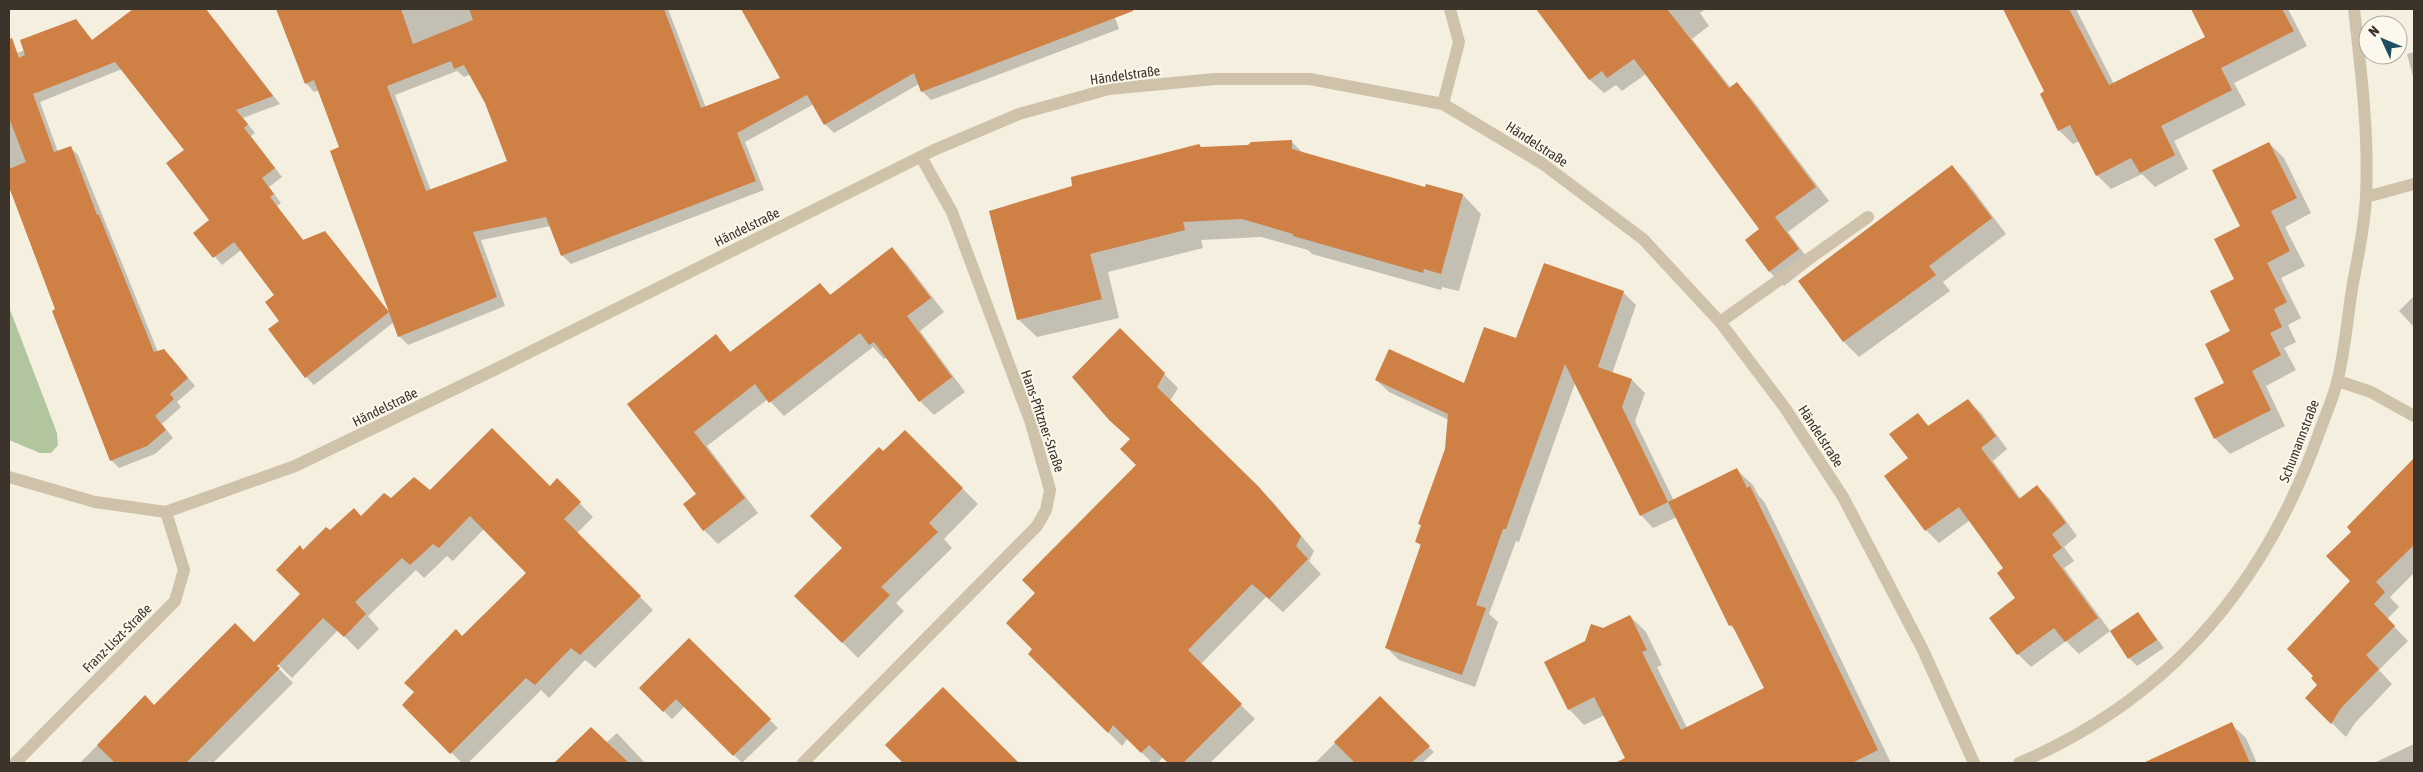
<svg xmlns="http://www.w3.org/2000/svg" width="2423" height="772" font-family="'Asap Condensed',sans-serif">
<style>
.green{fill:#b1c69e}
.shadow{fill:#0003;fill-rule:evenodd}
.building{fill:#ce8045;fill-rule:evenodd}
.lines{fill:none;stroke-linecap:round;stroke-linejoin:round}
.minor{stroke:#cfc2aa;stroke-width:12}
.labels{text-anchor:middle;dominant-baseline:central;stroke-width:4;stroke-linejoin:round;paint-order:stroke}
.street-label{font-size:14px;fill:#3c332a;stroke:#fcf8ed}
</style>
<rect width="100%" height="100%" fill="#f5efe0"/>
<path class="green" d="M9 307 57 433 58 445 51 453H40L9 440Z"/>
<path class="shadow" d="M135 9H200L207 18 210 16 218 24 280 104 243 118 255 133 251 136 282 177 269 187 281 203 277 206 304 241 332 240 390 314 341 148 319 90 314 92 306 83 277 9H668L706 108 782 79 754 9H1112L1119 29 931 100 922 91 919 84 834 133 825 124 814 104 745 142 764 190 571 264 562 255 551 226 481 240 505 306 408 345 399 336 394 322 314 385 306 377 281 322 276 295 241 250 222 265 195 233 211 220 185 150 122 69 40 102 58 152 70 147 78 155 158 352 172 358 195 386 177 402 181 407 162 424 173 438 155 454 119 468 111 460 9 179V56L83 29 93 41ZM457 71 464 77 471 74 487 103 509 161 431 191 395 95Z
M1537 9H1706L1700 13 1709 26 1692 39 1731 88 1737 84 1751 98 1829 201 1788 232 1812 264 1784 286 1770 272 1747 240 1760 229 1646 74 1622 91 1616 85 1604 93 1590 80Z
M2025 9H2076L2114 84 2207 37 2193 9H2288L2307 46 2234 83 2246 105 2174 141 2188 169 2155 187 2142 174 2111 189 2097 175 2080 141 2073 144 2059 130 2046 92 2009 17Z
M2414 52V80L2407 54Z
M1292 142 1304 154 1426 189 1463 195 1481 214 1459 291 1442 287 1441 290 1312 254 1308 250 1261 237 1201 240 1203 248 1108 272 1119 318 1037 337 1018 319 1201 148Z
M2269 143 2284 158 2311 213 2285 227 2305 266 2281 278 2301 318 2288 325 2296 342 2284 348 2296 370 2266 386 2285 426 2230 454 2215 438 2226 384 2242 227Z
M1952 166 1967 182 2006 234 1943 282 1950 291 1859 357 1844 342 1800 282Z
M892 249 906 263 944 312 920 331 965 392 934 415 920 401 887 357 884 359 873 347 784 416 768 399 707 446 758 513 718 544 704 530 698 494 629 404 715 336 731 352 820 284 831 295Z
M1623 292 1636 305 1612 374 1632 380 1645 393 1635 421 1674 501 1737 470 1753 485 1758 495 1765 503 1891 763H1629L1605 715 1584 725 1569 709 1586 642 1603 629 1630 616 1646 632 1662 665 1657 667 1687 728 1766 689 1737 632 1730 625 1677 517 1653 528 1641 515 1575 383 1519 542 1516 541 1489 614 1498 622 1475 687 1399 660 1386 647 1421 546 1416 542 1446 449 1449 420 1389 392 1376 380 1465 385 1517 340Z
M2414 296V327L2399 311Z
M1120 330 1178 388 1170 401 1273 502 1314 551 1309 561 1321 574 1283 612 1266 597 1200 665 1255 719 1210 763H1169L1163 757 1158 763H1152L1128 738 1122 746 1030 654 1034 649 1037 593 1138 465 1131 439Z
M1968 400 1981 413 2007 449 1993 461 2021 499 2037 486 2050 499 2077 536 2064 547 2074 561 2064 568 2110 631 2079 654 2066 641 2031 667 2018 654 1991 618 2017 599 2005 569 1970 520 1939 543 1926 530 1886 476 1910 458 1918 415 1929 426Z
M905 431 978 504 944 539 952 548 896 603 904 611 858 658 796 596 844 548 883 453Z
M2406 469 2414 476V573L2390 597 2399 607 2387 619 2408 641 2379 670 2392 684 2355 723 2346 737 2307 698 2319 685 2314 676 2352 581V532Z
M557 480 593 517 577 533 653 610 595 668 585 660 549 698 541 690 468 763H462L403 705 462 637 528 573 484 529 453 561 447 556 424 578 416 570 368 616 379 629 358 650 338 630 292 678 274 660 272 662 293 683 213 763 209 761 207 763H80L145 697 154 706 254 644 302 594 300 547 304 551 330 532 362 517 391 500 430 492 550 488Z
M2138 613 2164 648 2137 666 2129 658Z
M689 640 778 728 742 763 685 706 672 719 641 688Z
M943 689 1018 763H905L887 745Z
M1380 698 1434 752 1422 763H1315Z
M2231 724 2246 738 2257 763H2145Z
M591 729 606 743 617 733 645 763H556Z
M2414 744V763H2374Z"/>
<path class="building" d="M133 9H206L273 96 236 110 248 124 244 128 275 168 262 178 274 194 270 197 303 240 325 231 389 312 305 378 268 329 279 321 265 302 274 295 234 242 213 258 193 233 209 220 166 163 184 150 115 62 33 94 54 152 71 146 97 215H99L154 352 164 349 188 378 170 394 174 399 155 416 166 430 147 446 110 461 52 311 55 309 9 187V169L26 162 9 118V39L12 38 19 58 25 55 20 40 76 19 92 40Z
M276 9H401L413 44 473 20 469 9H664L701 108 780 78 741 9H1133V11L921 92 914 73 824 125 807 95 737 133 756 181 561 256 546 217 473 232 497 297 398 337 330 151 339 147 314 80 305 84ZM451 61 454 69 464 65 485 103 507 161 426 191 387 86Z
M1536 9H1667L1729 88 1737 82 1816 187 1775 217 1799 249 1769 272 1745 240 1759 229 1634 59 1607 78 1602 71 1589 80Z
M2003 9H2069L2109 85 2205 37 2191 9H2282L2294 31 2221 68 2232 90 2161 126 2175 155 2140 173 2131 158 2096 176 2070 125 2058 131 2040 94 2044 91Z
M1292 140V149L1425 187 1426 184 1463 194 1441 274 1424 269 1423 273 1293 236V234L1242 219 1183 222 1185 230 1090 254 1102 299 1017 320 989 211 1072 186 1071 177 1199 144 1201 147 1248 145 1251 142Z
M2269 142 2297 198 2271 211 2290 251 2267 263 2287 302 2274 309 2282 327 2270 333 2281 355 2252 371 2271 410 2214 439 2194 398 2224 383 2205 344 2230 331 2210 291 2234 279 2214 239 2240 226 2212 170Z
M1952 165 1992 218 1929 266 1936 275 1843 342 1798 281Z
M892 247 931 298 907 316 952 377 919 402 874 342 869 345 860 333 769 403 755 384 694 432 745 498 703 531 683 504 696 494 627 404 716 334 730 352 820 283 830 295Z
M1544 263 1624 291 1598 367 1632 379 1622 407 1668 502 1640 516 1565 364 1506 529H1503L1476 605 1486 608 1462 675 1385 648 1421 544 1415 542 1421 525 1418 524 1445 449 1448 414 1375 380 1389 349 1464 383 1484 327 1516 338Z
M1120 328 1165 373 1157 387 1259 487 1301 536 1296 546 1308 559 1269 599 1252 584 1188 650 1242 704 1183 763H1168L1149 745 1141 753 1113 725 1108 733 1028 654 1032 649 1006 623 1035 593 1022 580 1136 465 1120 449 1130 439 1109 420 1072 377Z
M1968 399 1996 436 1981 448 2019 499 2037 485 2066 523 2052 534 2062 548 2052 555 2098 618 2065 642 2054 628 2017 655 1989 618 2015 598 1997 573 2003 568 1959 507 1925 531 1884 476 1908 458 1889 434 1918 413 1928 426Z
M492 428 550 486 557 478 581 502 564 519 641 596 580 655 571 648 535 685 526 678 450 754 402 705 414 692 404 683 456 629 462 636 526 573 470 516 439 548 433 544 410 565 402 558 355 602 366 614 344 637 323 618 277 666 280 668 186 763H115L97 745 145 695 154 705 235 623 254 642 300 594 276 570 300 545 303 550 326 527 330 530 354 508 361 516 384 493 391 498 414 477 430 490Z
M905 430 963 488 929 523 938 532 881 587 890 595 842 643 794 596 842 548 810 516 879 447 883 451Z
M2414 458V545L2376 582 2385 592 2374 604 2395 626 2366 655 2379 669 2341 708 2331 724 2305 698 2317 685 2311 678 2313 676 2287 649 2350 581 2326 556 2351 532 2347 527Z
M1737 468 1747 488 1750 486 1878 750 1852 763H1615L1625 758 1594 697 1568 710 1544 662 1585 641 1591 624 1603 628 1630 615 1647 650 1642 652 1681 730 1764 688 1732 625 1729 626 1668 502Z
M2138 612 2157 640 2128 659 2110 631Z
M689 638 771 719 733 756 676 699 663 712 639 688Z
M943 687 1019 763H903L885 745Z
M1380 696 1430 746 1411 763H1355L1334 742Z
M2232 722 2250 763H2143Z
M591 727 629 763H554Z"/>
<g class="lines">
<path class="minor" d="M1443 104 1459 42 1450 9
M2366 197 2414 184
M1720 322 1868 217
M2338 381 2371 392 2414 416
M9 477 95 502 166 512 295 466 496 369 934 150 1019 114 1109 89 1215 79H1310L1443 104 1543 164 1643 239 1720 322 1785 408 1843 497 1923 650 1974 763
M15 763 175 601 184 570 166 512
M803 763 1037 526 1046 510 1050 490 1031 423 952 212 921 157
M2019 763C2170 699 2265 585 2319 433 2325 416 2333 399 2337 382 2345 352 2347 320 2352 289 2357 259 2365 227 2366 196 2369 134 2361 70 2354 9"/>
</g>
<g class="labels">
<g class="street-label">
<text transform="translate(1125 75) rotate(-8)">Händelstraße</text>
<text transform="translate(1537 144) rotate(33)">Händelstraße</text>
<text transform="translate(747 227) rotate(-26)">Händelstraße</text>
<text transform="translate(385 407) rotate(-26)">Händelstraße</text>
<text transform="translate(1043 421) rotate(71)">Hans-Pfitzner-Straße</text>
<text transform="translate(1821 436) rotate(57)">Händelstraße</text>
<text transform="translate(2299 441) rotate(-69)">Schumannstraße</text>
<text transform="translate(117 638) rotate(-45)">Franz-Liszt-Straße</text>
</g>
</g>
<rect width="2423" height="772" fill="none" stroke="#3c332a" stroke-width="20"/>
<g transform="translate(2383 40) rotate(314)"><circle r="24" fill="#fcf8ed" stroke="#afa99f"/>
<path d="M0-4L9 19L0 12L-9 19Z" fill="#1c5061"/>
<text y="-8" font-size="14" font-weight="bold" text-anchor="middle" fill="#3c332a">N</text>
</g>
</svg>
